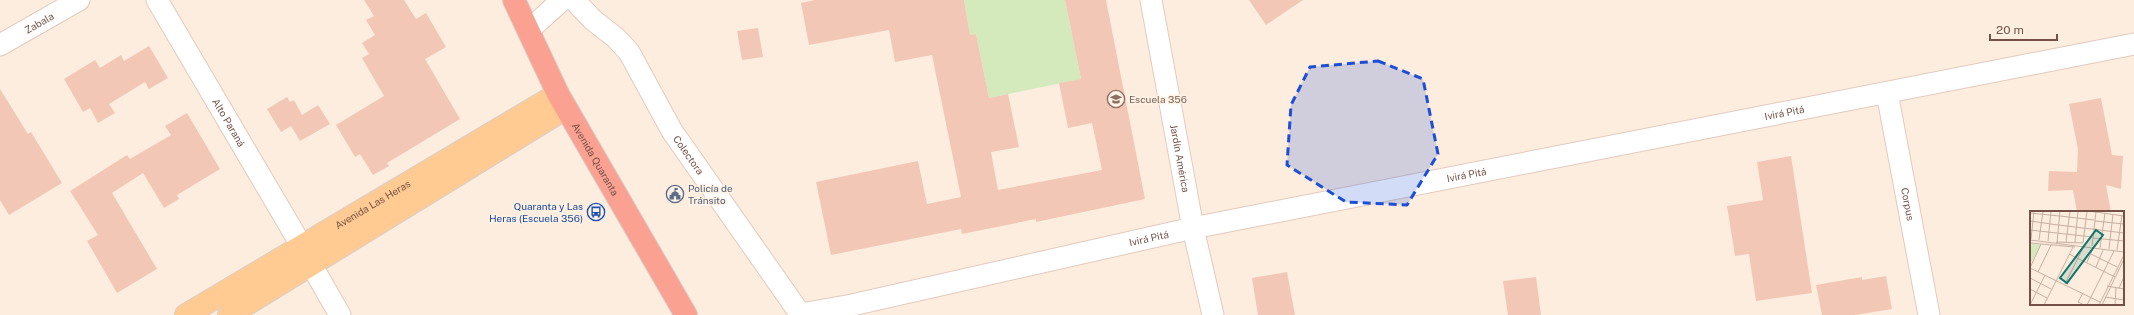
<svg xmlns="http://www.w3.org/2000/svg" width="2134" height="315" font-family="'Public Sans',sans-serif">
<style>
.green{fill:#d4eabd}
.building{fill:#f3c7b5}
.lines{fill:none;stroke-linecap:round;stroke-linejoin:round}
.minor-casing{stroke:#e3cabd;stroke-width:23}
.major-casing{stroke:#d8cecb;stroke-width:24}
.highway-casing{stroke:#d8cecb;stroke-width:24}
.minor{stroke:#fff;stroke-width:21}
.major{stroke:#ffcb93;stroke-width:22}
.highway{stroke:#faa192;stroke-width:22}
.marked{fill:#1d4ed8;fill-opacity:0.2;stroke:#1d4ed8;stroke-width:3;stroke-dasharray:8 5;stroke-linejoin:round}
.labels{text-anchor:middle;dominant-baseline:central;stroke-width:3;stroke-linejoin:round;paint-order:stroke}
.street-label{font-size:10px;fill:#735146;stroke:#fff2e5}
.education-label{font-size:10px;fill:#785e54;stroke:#fff2e5;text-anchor:start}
.service-label{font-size:10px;fill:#4e5e75;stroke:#fff2e5;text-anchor:start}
.transit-label{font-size:10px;fill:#164399;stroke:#fff2e5;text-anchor:end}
.inset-road{fill:none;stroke:#c6afa1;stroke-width:1}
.view{fill:#0f766e;fill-opacity:0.15;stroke:#0f766e;stroke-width:2}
.inset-edge{fill:none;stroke:#735146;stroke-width:2}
</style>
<rect width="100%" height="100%" fill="#fdedde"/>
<path class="green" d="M964 0H1065L1081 79 989 98 976 34 970 35Z"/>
<path class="building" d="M364 0H404L416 19 426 13 446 47 425 59 460 119 387 163 389 166 373 175 360 154 355 157 336 125 384 96 362 58 369 54 362 43 375 35 366 20 374 16Z
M815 0H964L970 35 976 34 989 98 1008 94 1019 147 991 152 998 190 1102 170 1092 123 1068 128 1059 83 1081 79 1065 0H1106L1145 199 1036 222V219L962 234 961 229 831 255 816 182 918 161 927 204 961 197 932 55 895 62 889 30 809 45 801 3Z
M1249 0H1303L1266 25Z
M758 28 763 57 742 60 737 31Z
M149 46 168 78 149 89 145 82 109 104 115 113 98 123 90 108 83 112 64 79 95 60 100 68 121 55 124 61Z
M0 89 28 134 31 132 62 183 9 215 0 200Z
M287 97 290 102 294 100 302 115 318 105 330 124 300 141 291 126 281 132 267 109Z
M2101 98 2112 155 2123 156 2121 189 2106 185 2111 212H2077L2073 190 2048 191 2049 171 2077 172 2078 149 2069 104Z
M187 113 220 169 177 195 179 199 164 208 143 173 112 193 157 269 117 293 87 241 98 235 70 191 127 155 130 159 171 135 165 126Z
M1791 156 1812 293 1756 301 1749 254 1735 256 1727 206 1763 200 1757 162Z
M1287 272 1295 315H1258L1252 278Z
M1886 276 1892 309 1855 315H1822L1816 285 1862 277V280Z
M1536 277 1541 315H1508L1503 281Z"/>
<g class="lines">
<defs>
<g id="minor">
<path id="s1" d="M157 0 301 245"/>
<path id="s2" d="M574 0 593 20 616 38 629 52 672 131 801 315"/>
<path id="s3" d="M1151 0 1193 228 1213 315"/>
<path d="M529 30 562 0"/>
<path id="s4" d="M0 45 79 0"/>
<path id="s5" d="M1887 93 1929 315"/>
<path d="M312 266 340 315"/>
<path id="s6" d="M801 314 852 305 1193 228 2134 44"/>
</g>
<g id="major">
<path id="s7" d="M186 315 558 94"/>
<path d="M229 315 566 108"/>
</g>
<g id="highway">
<path id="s8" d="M514 0 558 94 686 315"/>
</g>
</defs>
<use href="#minor" class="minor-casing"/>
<use href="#major" class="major-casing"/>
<use href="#highway" class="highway-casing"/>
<use href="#minor" class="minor"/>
<use href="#major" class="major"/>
<use href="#highway" class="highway"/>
</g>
<path class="marked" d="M1378 61 1423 79 1438 154 1407 205 1346 202 1287 165 1291 105 1310 67Z"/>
<defs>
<symbol id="school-ring" viewBox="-11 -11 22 22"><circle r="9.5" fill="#fff2e5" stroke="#8d6e63" stroke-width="1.5"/><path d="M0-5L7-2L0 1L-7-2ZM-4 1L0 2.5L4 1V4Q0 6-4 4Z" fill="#8d6e63"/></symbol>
<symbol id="civic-ring" viewBox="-11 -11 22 22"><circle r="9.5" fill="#fff2e5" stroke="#5c6f8a" stroke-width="1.5"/><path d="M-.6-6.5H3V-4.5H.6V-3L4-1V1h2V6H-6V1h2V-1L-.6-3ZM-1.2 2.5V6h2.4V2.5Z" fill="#5c6f8a"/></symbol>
<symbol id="bus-ring" viewBox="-11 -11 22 22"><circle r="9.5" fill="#fff2e5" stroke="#1a4fb4" stroke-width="1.5"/><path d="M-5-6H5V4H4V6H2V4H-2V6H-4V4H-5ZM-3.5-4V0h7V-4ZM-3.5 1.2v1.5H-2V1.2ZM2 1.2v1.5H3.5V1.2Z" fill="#1a4fb4"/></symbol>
</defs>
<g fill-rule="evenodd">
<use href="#school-ring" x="1106" y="89" width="20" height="20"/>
<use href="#civic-ring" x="665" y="184" width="20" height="20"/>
<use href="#bus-ring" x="586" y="202" width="20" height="20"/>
</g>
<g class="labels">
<g class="street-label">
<text stroke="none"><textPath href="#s4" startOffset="45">Zabala</textPath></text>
<text stroke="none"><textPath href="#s6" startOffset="1004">Ivirá Pitá</textPath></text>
<text stroke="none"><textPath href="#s1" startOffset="142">Alto Paraná</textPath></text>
<text stroke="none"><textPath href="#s2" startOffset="195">Colectora</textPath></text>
<text stroke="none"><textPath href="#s3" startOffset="161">Jardín América</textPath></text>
<text stroke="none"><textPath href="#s8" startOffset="179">Avenida Quaranta</textPath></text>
<text stroke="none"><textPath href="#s6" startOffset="680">Ivirá Pitá</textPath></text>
<text stroke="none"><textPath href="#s7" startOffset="217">Avenida Las Heras</textPath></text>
<text stroke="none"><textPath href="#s5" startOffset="113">Corpus</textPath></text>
<text stroke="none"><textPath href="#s6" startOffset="356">Ivirá Pitá</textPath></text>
</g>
<g class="education-label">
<text x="1129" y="99">Escuela 356</text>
</g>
<g class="service-label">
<text x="688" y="188">Policía de<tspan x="688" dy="12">Tránsito</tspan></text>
</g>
<g class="transit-label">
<text x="583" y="206">Quaranta y Las<tspan x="583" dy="12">Heras (Escuela 356)</tspan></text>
</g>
</g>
<g transform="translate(2030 211)">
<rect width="94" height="94" fill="#fdedde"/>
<path d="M2 33 11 34 0 54V36Z" fill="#d4eabd"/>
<path class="inset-road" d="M58 0 94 5M0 2 29 5M30 5 64 9M0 10 28 14M65 10 94 13M29 14 94 22M0 19 62 26M63 27 94 30M1 28 4 0M0 29 94 41M9 29 13 0M18 30 21 0M26 31 53 32 57 0M36 31 40 0M45 31 48 0M0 32 45 36M27 32 30 0M62 35 66 1M70 37 75 2M79 38 83 3M87 39 92 4M39 43 85 66M61 43 87 56M57 51 64 35M66 56 73 39M0 57 70 91M0 57 11 33M8 61 21 34M0 67 21 78M35 73 53 37M77 75 94 78M89 77 94 66M0 78 17 87M53 82 48 91 54 94M75 86 94 89M0 94 15 64M14 94 43 36M57 94 84 40M69 94 94 44M72 94 94 48M85 94 86 77"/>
<path class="view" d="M66 19 73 24 37 72 30 67Z"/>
<rect width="94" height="94" class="inset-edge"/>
</g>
<path d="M1990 34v6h67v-6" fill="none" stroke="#735146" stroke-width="2"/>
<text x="1996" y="34" font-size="12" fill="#735146" stroke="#fff2e5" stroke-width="3" paint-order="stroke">20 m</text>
</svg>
